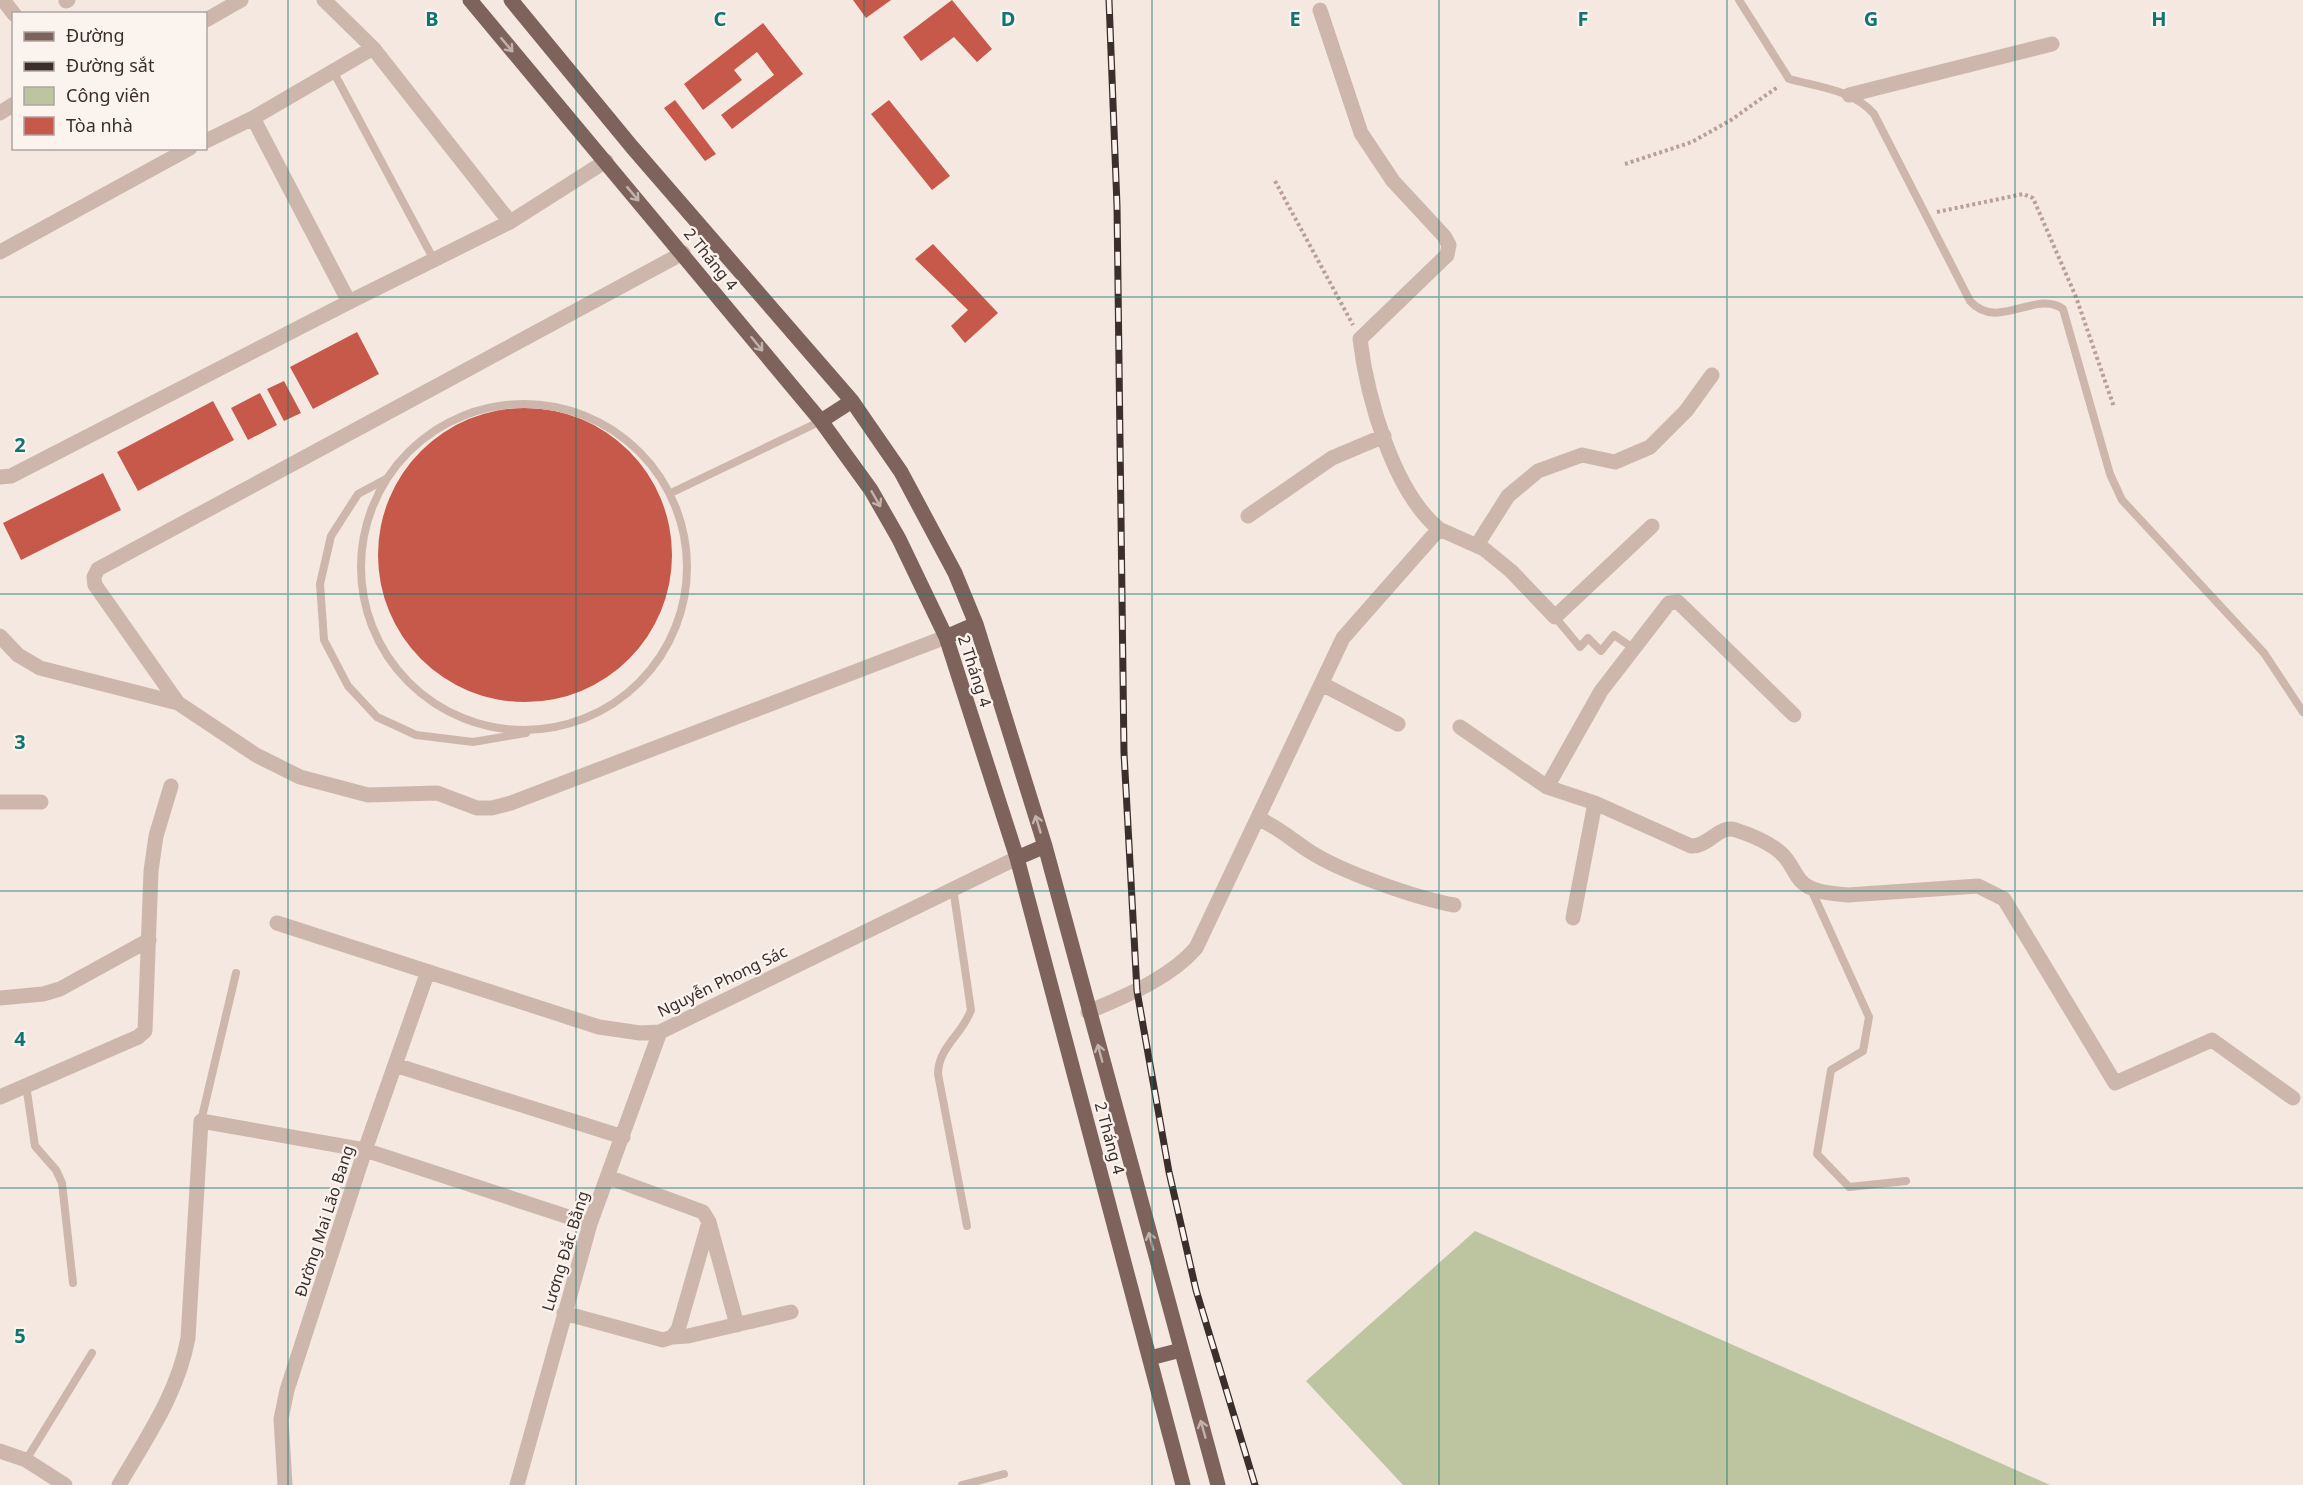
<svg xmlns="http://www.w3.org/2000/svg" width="2303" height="1485" font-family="'Noto Sans',sans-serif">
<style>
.green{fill:#bcc4a0}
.building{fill:#c7594b}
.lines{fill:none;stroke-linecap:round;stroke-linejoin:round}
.path{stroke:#b9a096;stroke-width:4;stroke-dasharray:3 3;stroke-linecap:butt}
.lane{stroke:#cdb7ac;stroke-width:8}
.street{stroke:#cdb7ac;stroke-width:15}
.primary{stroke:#7d635c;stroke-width:15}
.rail-casing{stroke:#3b2e2b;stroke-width:7}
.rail{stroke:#fbf3ee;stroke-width:4.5;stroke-dasharray:14;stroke-linecap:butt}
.oneway{stroke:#c2b2ac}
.grid{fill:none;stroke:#0f766e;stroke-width:1.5;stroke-opacity:0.55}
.labels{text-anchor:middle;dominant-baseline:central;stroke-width:4.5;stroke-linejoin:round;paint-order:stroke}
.street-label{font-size:16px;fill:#3b2e2b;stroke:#fbf3ee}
.grid-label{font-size:20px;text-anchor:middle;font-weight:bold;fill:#0f766e;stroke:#fbf3ee;stroke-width:4.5;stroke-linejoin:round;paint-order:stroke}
</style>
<rect width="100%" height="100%" fill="#f4e8e1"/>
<path class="green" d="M1475 1231 2050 1485H1403L1306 1381Z"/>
<path class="building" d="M853 0H891L866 18Z
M952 0 992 49 977 62 954 37 921 61 903 37Z
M763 23 803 74 732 129 721 115 774 75 757 52 734 70 742 80 703 110 684 84Z
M675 100 716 154 705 161 664 108Z
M889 100 950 176 932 190 871 114Z
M933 244 998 313 965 343 951 326 968 310 915 259Z
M357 332 379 374 313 409 290 367Z
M284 381 301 413 284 421 267 389Z
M260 393 277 425 248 440 231 408Z
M213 401 234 440 138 491 117 452Z
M378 555a147 147 0 1 1 294 0a147 147 0 1 1-294 0Z
M103 473 121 510 21 560 3 523Z"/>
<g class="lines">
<path class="path" d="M1625 164 1692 142 1731 120 1779 86
M1275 181 1353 325
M1937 212 2023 194 2033 198 2076 297 2114 407"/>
<path class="lane" d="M1739 0 1789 79C1819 87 1853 90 1874 114L1970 301C1998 332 2036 289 2063 309L2110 474 2122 500 2264 653 2303 712
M333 71 434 260
M361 567a163 163 0 1 1 326 0a163 163 0 1 1-326 0Z
M386 479 358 494 331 536 320 584 324 640 348 686 377 717 416 735 473 742 526 733
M673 492 821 421
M1555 617 1580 647 1588 638 1601 651 1614 635 1633 648
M1810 887 1869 1017 1863 1051 1831 1070 1817 1154 1849 1187 1906 1181
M953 888 971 1010C963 1034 938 1047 938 1074L967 1226
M26 1085 35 1146 56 1170 62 1183 73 1283
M201 1121 236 973
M26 1460 92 1353
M962 1485 1004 1474"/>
<path class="street" d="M3 0 14 14
M324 0 373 48
M66 1 68 0
M1320 10 1361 133 1393 181 1444 236 1449 245 1447 255 1360 339C1367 397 1393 491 1439 529
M206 20 241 0
M1849 95 2052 44
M0 113 14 104
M253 118 349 302
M206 141 253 118 373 48 510 222 606 161
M0 252 190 148
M0 477 11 476 349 302 510 222
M1248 516 1332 458 1384 436
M1477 545 1508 496 1538 471 1582 455 1615 462 1650 447 1686 411 1712 375
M0 636 18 655 40 668 178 703 256 755 300 777 368 795 437 793 477 808H492L511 803 946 637
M1322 684 1398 724
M178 703 95 585 94 577 98 569 683 253
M1460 727 1547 787 1595 803 1691 846C1709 847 1719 824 1736 830 1751 835 1770 843 1781 853 1790 861 1793 871 1800 880 1811 893 1832 893 1848 895L1978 886 2004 899 2115 1083 2212 1040 2293 1098
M1547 787 1601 691 1669 603 1678 602 1794 715
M0 802H41
M1259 819C1278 827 1292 840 1309 851 1341 872 1416 898 1454 905
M1573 918 1595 803
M277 923 599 1027 640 1033 660 1032 1017 858
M0 998 43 994 60 989 149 940
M1088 1012C1125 996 1169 979 1196 948L1343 638 1439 529 1484 549 1511 571 1555 617 1652 526
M395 1065 623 1137
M0 1097 138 1037 145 1031 151 871 156 836 171 786
M608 1177 703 1212 709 1222 737 1325
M564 1313 663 1340 672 1337 678 1330 709 1222
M672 1337 688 1336 791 1312
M0 1451 26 1460 65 1485
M119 1485C147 1437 178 1393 188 1338L201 1121 365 1150 590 1224
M285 1485 281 1419 287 1390 365 1150 427 974
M517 1485 590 1224 660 1032"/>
<path class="primary" d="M470 0 821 421 871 490 899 539 946 637 1017 858 1183 1485
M511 0 632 147 852 401 901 472 955 573 976 624 1045 846 1218 1485
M821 421 852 401
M946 637 976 624
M1017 858 1045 846
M1150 1358 1181 1350"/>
<defs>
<path id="rail" d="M1109 0 1117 206 1124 753 1137 991 1169 1172 1196 1290 1255 1485"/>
</defs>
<use href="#rail" class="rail-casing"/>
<use href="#rail" class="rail"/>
</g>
<defs><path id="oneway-shaft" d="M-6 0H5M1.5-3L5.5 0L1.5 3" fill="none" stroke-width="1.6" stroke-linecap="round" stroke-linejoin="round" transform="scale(1.5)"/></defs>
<g class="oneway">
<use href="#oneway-shaft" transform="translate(507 45) rotate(50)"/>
<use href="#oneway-shaft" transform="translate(633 194) rotate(50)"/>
<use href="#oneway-shaft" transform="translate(757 344) rotate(51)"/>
<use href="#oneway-shaft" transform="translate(876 499) rotate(60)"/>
<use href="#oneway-shaft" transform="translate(1038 824) rotate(-107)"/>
<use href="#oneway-shaft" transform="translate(1100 1053) rotate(-105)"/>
<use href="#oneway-shaft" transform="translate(1151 1241) rotate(-105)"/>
<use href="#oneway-shaft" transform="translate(1203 1429) rotate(-106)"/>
</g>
<path class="grid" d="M288 0V1485M576 0V1485M864 0V1485M1152 0V1485M1439 0V1485M1727 0V1485M2015 0V1485M0 297H2303M0 594H2303M0 891H2303M0 1188H2303"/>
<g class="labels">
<g class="street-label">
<text transform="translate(711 259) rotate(51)">2 Tháng 4</text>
<text transform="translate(975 671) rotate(72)">2 Tháng 4</text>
<text transform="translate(722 981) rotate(-26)">Nguyễn Phong Sác</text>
<text transform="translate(1110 1138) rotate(75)">2 Tháng 4</text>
<text transform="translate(324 1221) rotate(-72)">Đường Mai Lão Bang</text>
<text transform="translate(565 1251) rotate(-73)">Lương Đắc Bằng</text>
</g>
</g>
<g class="grid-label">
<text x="432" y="26">B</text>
<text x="720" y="26">C</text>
<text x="1008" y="26">D</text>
<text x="1295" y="26">E</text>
<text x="1583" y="26">F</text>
<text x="1871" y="26">G</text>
<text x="2159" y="26">H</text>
<text x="20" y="452">2</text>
<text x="20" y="749">3</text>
<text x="20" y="1046">4</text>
<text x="20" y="1343">5</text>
</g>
<rect x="12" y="12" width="195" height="138" fill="#fbf3ee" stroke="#aea4a0" stroke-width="1.5"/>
<rect x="24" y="32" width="30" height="9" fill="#7d635c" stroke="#aea4a0" stroke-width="1.5"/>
<text x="66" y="42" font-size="18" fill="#3b2e2b">Đường</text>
<rect x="24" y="62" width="30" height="9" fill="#3b2e2b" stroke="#aea4a0" stroke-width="1.5"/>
<text x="66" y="72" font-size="18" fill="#3b2e2b">Đường sắt</text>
<rect x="24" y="87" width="30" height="18" fill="#bcc4a0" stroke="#aea4a0" stroke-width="1.5"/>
<text x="66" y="102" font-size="18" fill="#3b2e2b">Công viên</text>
<rect x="24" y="117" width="30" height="18" fill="#c7594b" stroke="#aea4a0" stroke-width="1.5"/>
<text x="66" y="132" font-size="18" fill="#3b2e2b">Tòa nhà</text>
</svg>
